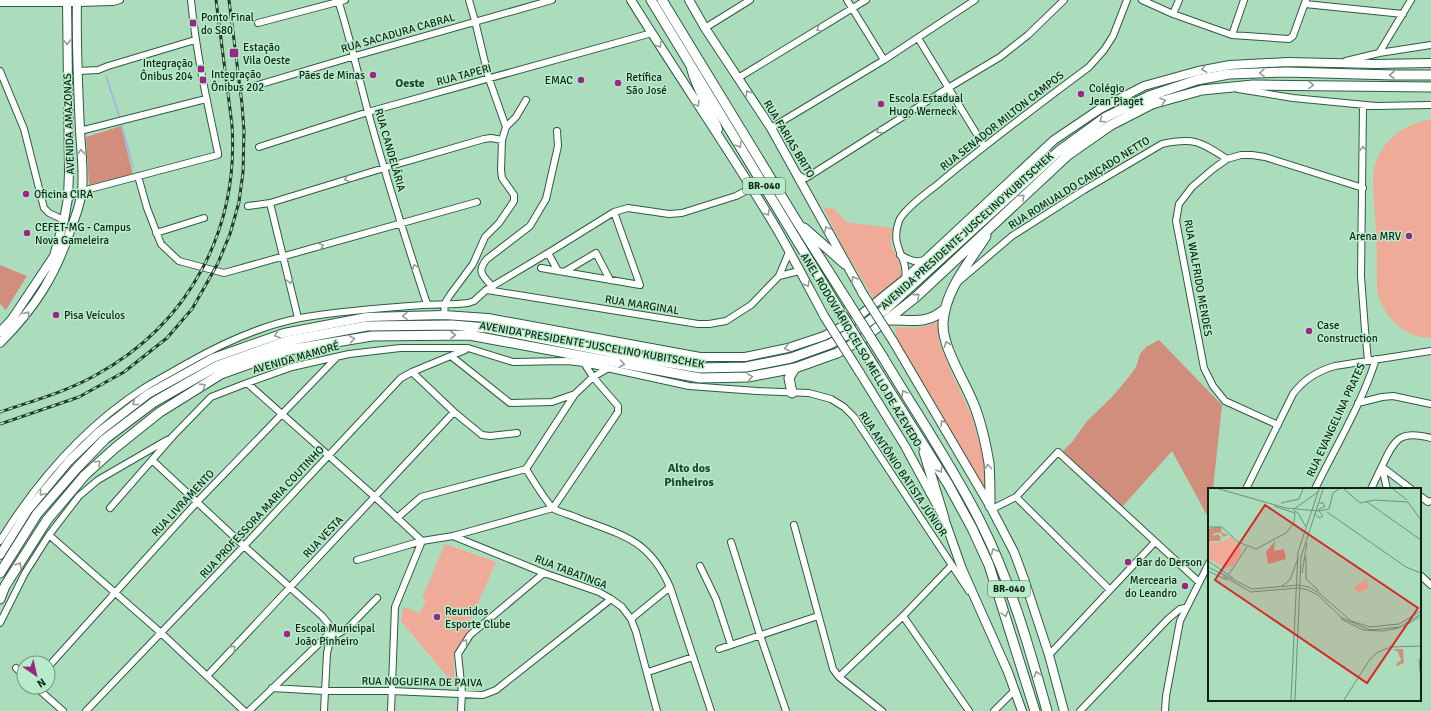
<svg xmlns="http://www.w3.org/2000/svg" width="1431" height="711" font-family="Signika,sans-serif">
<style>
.green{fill:#f0ab98}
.forest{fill:#d28e7c}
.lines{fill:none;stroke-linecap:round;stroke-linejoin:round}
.stream{stroke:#a3aeea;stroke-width:1.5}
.minor-casing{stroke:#2d5c40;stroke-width:8}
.major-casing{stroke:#2d5c40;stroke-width:10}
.highway-casing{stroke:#2d5c40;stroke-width:11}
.minor{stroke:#fff;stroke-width:6}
.major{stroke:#fff;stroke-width:8}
.highway{stroke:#fff;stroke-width:9}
.rail-casing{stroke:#233b2c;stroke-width:3}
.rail{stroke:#b8ebc9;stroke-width:1.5;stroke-dasharray:4.5;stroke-linecap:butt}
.major-bridge-casing{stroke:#2d5c40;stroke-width:10;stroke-linecap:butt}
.highway-bridge-casing{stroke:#2d5c40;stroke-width:11;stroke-linecap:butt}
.major-bridge{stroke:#fff;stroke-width:8}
.highway-bridge{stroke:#fff;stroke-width:9}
.oneway{stroke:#939c96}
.poi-dot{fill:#982785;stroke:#b8ebc9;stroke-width:1.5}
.labels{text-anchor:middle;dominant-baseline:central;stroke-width:3;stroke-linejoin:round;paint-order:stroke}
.shield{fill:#b8ebc9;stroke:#415e4c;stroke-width:1}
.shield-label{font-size:10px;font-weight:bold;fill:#0e2216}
.poi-label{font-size:11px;fill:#0e2216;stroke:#b8ebc9;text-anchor:start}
.street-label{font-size:11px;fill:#0e2216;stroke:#b8ebc9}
.neighbourhood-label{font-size:12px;font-weight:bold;fill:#19492e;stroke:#b8ebc9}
.inset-road{fill:none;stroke:#6c927a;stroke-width:1}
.view{fill:#d62828;fill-opacity:0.15;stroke:#d62828;stroke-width:2}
.inset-edge{fill:none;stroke:#0e2216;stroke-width:2}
</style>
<rect width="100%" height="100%" fill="#abddbc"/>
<path class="green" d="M1431 120V338C1404 338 1383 316 1377 291 1377 271 1377 250 1376 230 1375 213 1373 195 1373 178 1374 147 1401 123 1431 120Z
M823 207 835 209 846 222 892 228 891 245 899 261 902 277 874 299 845 251Z
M943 318 939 342 953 376 972 417 985 464 989 497 898 349 895 327C913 328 929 329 943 318Z
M445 544 496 562 468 626 471 631C450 653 453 657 455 686L401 621 403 607 420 613 426 600 422 598Z"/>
<path class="forest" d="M121 126 133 175 89 185 86 137Z
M0 265 27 276 6 310 0 304Z
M1159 340 1222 405 1213 489H1209V519L1172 451 1122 507 1063 451 1072 442 1087 421 1111 398 1128 378 1136 367 1140 354 1146 347Z"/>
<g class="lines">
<path class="stream" d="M106 76 120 119
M121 123 133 167"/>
<defs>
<path id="minor" d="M338 0C350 37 358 75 368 112 386 177 406 241 427 304
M469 0 475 21 489 79 506 127
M847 0 884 60
M1142 0 1173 14 1232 35 1289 39 1293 36 1306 0
M0 3H77L113 2 120 0
M1305 4 1403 14
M1173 14 1179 0
M258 23 345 0
M705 28 750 0
M1232 35 1244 0
M918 38 984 146
M1379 53 1411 0
M1346 61 1379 53 1431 45
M0 71 24 129 44 208 49 213 64 220
M78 71 98 70 108 66 195 40
M738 78 866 0
M251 87 355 56 552 0
M1238 89 1293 98 1376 106 1431 105
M1363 105 1361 276 1365 330 1368 360
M771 128 884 60 975 0
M80 131 206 99
M259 147 368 112 652 33
M797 174 803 178H806L948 88 1000 57 1028 35 1064 0
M138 176 147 208 161 244 179 261 224 273 477 202
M68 198 86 190 218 155V153C207 102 196 52 191 0
M270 203 298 318
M248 206 270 203 384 168 484 139 491 138 502 140
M156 233 204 218
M548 253 558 271
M900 255C910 260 914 263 925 260
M541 268 640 285 614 212
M564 272 596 253 610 280
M779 276 799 271
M905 279C909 256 889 248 899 221 903 210 928 192 938 184 987 143 1038 105 1089 67L1104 50 1113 36 1127 0
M958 282 1012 236 1084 190 1162 144C1194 137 1201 142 1227 159
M492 286C483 276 476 272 487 259L530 226 546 199 558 146 557 131
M487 290 698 324H709L726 321 751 305 779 276 789 252
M444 315 445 303 450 295 473 264 485 237 499 223 514 201V195L502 178 501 170 502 140 506 127 516 117 526 100
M451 356 510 403 552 402 575 394
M412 372 454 412 482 435 490 436 517 433
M247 383 374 496 422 541 395 607 391 711
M1358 403 1382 397 1393 396 1431 404
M1278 425 1225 401 1213 386 1204 368 1176 221 1179 204 1192 187 1213 169 1227 159 1241 155H1252L1265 157 1363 188
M152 460 244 546 322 616 331 627 332 631
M1382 467 1411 489
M1382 467 1387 489
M526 469C531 477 548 505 554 509 562 513 571 515 580 519 625 536 649 540 670 587L711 711
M1246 489 1293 394C1304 379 1317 371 1335 366L1431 351
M1315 489C1335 448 1362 403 1376 359
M1371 489C1375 481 1379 472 1383 464 1395 438 1401 430 1431 438
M1420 496 1428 502 1431 501
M1016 497 1110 590
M110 508 173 436 211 397 247 383 292 367 349 354 400 348H468L513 362 567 361 584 363 689 386 757 391 809 393 831 399 844 407 854 417 969 591
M553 508 618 412V406L593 377 584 363
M992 509 1016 497 1058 452 1199 582
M397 518 421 497 526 469 575 394 593 377 607 369
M794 525 833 669 839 677 882 711
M49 535 160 632 244 711
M453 536 544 573 599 592 611 599 622 607 631 619 636 632 657 711
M0 541C37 481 84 427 144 388 157 380 172 372 186 364 221 344 259 326 300 318 340 311 381 308 423 305 437 304 453 305 468 303L474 301 486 290 548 253 614 212 628 208 669 214 682 213 736 196 751 188
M731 542 760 635 786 711
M357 560 422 541 453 536 553 508
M700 566 716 599 731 645
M1420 575 1431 585
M903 616 969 711
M631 619 670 587
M0 623 25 573 49 535 79 496 98 480 167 440
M331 638 349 627 377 598
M719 649 818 616
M1049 655 1155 542
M48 667 197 502 337 357
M16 668 24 676
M648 672 693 657
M207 676 454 412
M839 677 903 616 952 565
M36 687 63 711
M272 688 324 691H391L483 695 496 690 611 599
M86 711 244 546 401 378 412 372 465 350
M249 711 332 631
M324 711 327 653 332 631
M461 711 462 693 458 654 470 635 544 573
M994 711 1015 690
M1080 711 1168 619 1180 609 1185 608
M1165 711 1166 696 1180 621 1209 563"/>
<path id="major" d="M631 0C678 76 729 149 775 226 792 255 808 286 824 316
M689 0 705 28 771 128 863 294
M691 68C696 90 710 108 718 129
M0 332 12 319 54 256 64 220 68 198 69 172 67 0
M893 341 990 506 1014 552 1024 579 1049 655 1064 711
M0 343C35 308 56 275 71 228 76 216 80 204 82 191 84 171 81 150 80 130 78 87 76 43 77 0
M860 373 905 446 944 518 962 569 1008 672 1022 711
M0 555 28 510 69 461 99 432 148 394 213 358 284 333 367 317 444 315 488 318 700 357H745L788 348 824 336 853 321 905 279 1054 140 1100 109 1144 86 1198 71 1230 65 1288 62 1375 64 1431 63"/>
<path id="highway" d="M651 0 838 308
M662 0 796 220 848 302
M804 228 845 264
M986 236C969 263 945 290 943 323 942 349 967 384 976 410 982 427 986 445 989 463 990 477 990 492 990 506
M887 320C912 319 925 326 945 309
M884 359C916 413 953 467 981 523 1011 583 1029 647 1047 711
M874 366 948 484 972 528 989 565 1035 711
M792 393 789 378 795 368
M924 452 944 518
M0 573 37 514 77 468 105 439 154 402 217 366 287 341 367 326 452 325 488 328 641 358 700 368 746 367 791 358 830 344 858 329 886 309 1059 151 1106 117 1149 96 1197 80 1229 74 1287 72 1393 75H1431
M0 599 5 586 47 520 85 475 115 448 160 412 221 374 288 350 372 336 469 335 700 378 748 377 795 368 837 353 864 338 916 297 1068 155 1111 125 1152 104 1202 90 1253 85 1431 87"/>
</defs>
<use href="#minor" class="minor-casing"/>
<use href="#major" class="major-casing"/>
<use href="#highway" class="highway-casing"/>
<use href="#minor" class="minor"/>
<use href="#major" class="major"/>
<use href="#highway" class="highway"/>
<defs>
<path id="rail" d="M0 412C32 401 66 392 96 375 189 324 239 230 232 125L216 0
M0 424 79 397 124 372 167 338 192 309 208 281 218 263 230 234 239 202 243 172 244 131 242 104 229 0"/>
</defs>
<use href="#rail" class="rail-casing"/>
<use href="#rail" class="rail"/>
<defs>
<path id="major-bridge" d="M863 294 893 341
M824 316 860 373"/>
<path id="highway-bridge" d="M848 302 884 359
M838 308 874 366"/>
</defs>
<use href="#major-bridge" class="major-bridge-casing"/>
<use href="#highway-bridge" class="highway-bridge-casing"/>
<use href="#major-bridge" class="major-bridge"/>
<use href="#highway-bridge" class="highway-bridge"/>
</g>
<defs><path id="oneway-chevron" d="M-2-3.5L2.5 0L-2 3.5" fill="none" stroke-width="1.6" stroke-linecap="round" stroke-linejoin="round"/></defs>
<g class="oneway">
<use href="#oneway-chevron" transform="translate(819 29) rotate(149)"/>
<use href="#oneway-chevron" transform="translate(67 42) rotate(89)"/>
<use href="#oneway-chevron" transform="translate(659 45) rotate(58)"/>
<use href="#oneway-chevron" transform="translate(1204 69) rotate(170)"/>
<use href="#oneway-chevron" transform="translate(1262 73) rotate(178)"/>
<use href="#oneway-chevron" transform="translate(1392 75) rotate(-180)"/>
<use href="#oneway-chevron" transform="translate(1311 85) rotate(1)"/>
<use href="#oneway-chevron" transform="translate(748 93) rotate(-123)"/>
<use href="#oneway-chevron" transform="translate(1163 101) rotate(-16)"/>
<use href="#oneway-chevron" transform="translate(697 104) rotate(56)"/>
<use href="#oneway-chevron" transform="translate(1102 120) rotate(146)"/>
<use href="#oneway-chevron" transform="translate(879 131) rotate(148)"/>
<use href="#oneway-chevron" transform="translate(739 145) rotate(59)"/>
<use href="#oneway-chevron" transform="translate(1363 149) rotate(-90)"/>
<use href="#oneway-chevron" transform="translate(81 152) rotate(-93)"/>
<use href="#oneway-chevron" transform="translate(347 179) rotate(163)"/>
<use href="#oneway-chevron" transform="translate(1022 197) rotate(-43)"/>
<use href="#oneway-chevron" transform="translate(767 213) rotate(58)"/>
<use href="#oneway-chevron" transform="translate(827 229) rotate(-118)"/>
<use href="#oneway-chevron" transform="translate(321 246) rotate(-16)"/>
<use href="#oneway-chevron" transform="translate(415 267) rotate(-108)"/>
<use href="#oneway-chevron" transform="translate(854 279) rotate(-120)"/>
<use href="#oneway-chevron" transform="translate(290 281) rotate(78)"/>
<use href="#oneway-chevron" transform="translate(807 284) rotate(60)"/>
<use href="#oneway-chevron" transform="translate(917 296) rotate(-41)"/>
<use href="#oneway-chevron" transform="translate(27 314) rotate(-52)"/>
<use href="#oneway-chevron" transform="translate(405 316) rotate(178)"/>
<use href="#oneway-chevron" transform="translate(277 335) rotate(161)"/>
<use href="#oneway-chevron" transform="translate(453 335)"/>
<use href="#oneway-chevron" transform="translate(352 339) rotate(-10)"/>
<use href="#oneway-chevron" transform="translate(947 344) rotate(-109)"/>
<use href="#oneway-chevron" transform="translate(787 348) rotate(166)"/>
<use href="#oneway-chevron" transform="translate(622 364) rotate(11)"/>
<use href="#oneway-chevron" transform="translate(750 377) rotate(-9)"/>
<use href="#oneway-chevron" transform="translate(203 386) rotate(-32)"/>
<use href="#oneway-chevron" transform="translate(904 393) rotate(-121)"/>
<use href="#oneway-chevron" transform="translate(135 403) rotate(142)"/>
<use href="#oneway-chevron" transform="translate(943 423) rotate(-120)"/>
<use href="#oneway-chevron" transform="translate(98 463) rotate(-43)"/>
<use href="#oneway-chevron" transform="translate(988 467) rotate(-95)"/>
<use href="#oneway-chevron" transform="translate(940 470) rotate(58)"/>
<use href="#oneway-chevron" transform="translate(42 493) rotate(130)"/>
<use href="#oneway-chevron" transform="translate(994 551) rotate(-115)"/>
<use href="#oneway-chevron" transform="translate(19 565) rotate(-58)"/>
<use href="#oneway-chevron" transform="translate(1005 614) rotate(73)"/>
<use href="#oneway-chevron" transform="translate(465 642) rotate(-55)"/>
<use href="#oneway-chevron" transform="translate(233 648) rotate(-47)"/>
<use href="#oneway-chevron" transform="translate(1037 674) rotate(-106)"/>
</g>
<g class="poi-dot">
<rect x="189" y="19" width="8" height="8" rx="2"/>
<rect x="229" y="48" width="10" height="10" rx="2"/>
<rect x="197" y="65" width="8" height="8" rx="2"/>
<circle cx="373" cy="75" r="4"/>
<rect x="199" y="76" width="8" height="8" rx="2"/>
<circle cx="581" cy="80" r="4"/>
<circle cx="618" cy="83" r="4"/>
<circle cx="1081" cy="94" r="4"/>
<circle cx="881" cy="104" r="4"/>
<circle cx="26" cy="194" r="4"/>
<circle cx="27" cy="233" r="4"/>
<circle cx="1409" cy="236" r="4"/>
<circle cx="56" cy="315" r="4"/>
<circle cx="1309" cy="331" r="4"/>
<circle cx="1128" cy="562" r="4"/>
<circle cx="1185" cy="586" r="4"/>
<circle cx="437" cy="617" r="4"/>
<circle cx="287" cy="634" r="4"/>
</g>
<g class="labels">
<g class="shield">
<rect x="743" y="178" width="42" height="16" rx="3"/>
<rect x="988" y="581" width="42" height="16" rx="3"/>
</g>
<g class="shield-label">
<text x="764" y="186">BR-040</text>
<text x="1009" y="589">BR-040</text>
</g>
<g class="poi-label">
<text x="201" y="17">Ponto Final<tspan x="201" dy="13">do S80</tspan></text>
<text x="243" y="47">Estação<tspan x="243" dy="13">Vila Oeste</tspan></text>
<text x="193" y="63" text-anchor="end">Integração<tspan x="193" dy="13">Ônibus 204</tspan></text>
<text x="211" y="74">Integração<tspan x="211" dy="13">Ônibus 202</tspan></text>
<text x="365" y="75" text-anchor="end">Pães de Minas</text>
<text x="626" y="77">Retífica<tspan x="626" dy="13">São José</tspan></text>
<text x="573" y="80" text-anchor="end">EMAC</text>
<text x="1089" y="88">Colégio<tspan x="1089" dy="13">Jean Piaget</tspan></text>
<text x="889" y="98">Escola Estadual<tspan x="889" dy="13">Hugo Werneck</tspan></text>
<text x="34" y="194">Oficina CIRA</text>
<text x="35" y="227">CEFET-MG - Campus<tspan x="35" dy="13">Nova Gameleira</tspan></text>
<text x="1401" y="236" text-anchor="end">Arena MRV</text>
<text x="64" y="315">Pisa Veículos</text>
<text x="1317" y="325">Case<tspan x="1317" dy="13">Construction</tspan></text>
<text x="1136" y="562">Bar do Derson</text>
<text x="1177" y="580" text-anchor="end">Mercearia<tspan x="1177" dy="13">do Leandro</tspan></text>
<text x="445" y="611">Reunidos<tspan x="445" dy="13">Esporte Clube</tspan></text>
<text x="295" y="628">Escola Municipal<tspan x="295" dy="13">João Pinheiro</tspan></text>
</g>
<g class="street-label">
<text transform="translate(398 33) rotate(-16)">RUA SACADURA CABRAL</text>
<text transform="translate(464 75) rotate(-15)">RUA TAPERI</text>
<text transform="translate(1002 121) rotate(-38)">RUA SENADOR MILTON CAMPOS</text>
<text transform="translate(69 124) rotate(-92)">AVENIDA AMAZONAS</text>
<text transform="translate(789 139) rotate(59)">RUA FARIAS BRITO</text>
<text transform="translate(390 150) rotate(74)">RUA CANDELÁRIA</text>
<text transform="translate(1079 183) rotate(-32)">RUA ROMUALDO CANÇADO NETTO</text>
<text transform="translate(967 231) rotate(-42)">AVENIDA PRESIDENTE JUSCELINO KUBITSCHEK</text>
<text transform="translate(1198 278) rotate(80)">RUA WALFRIDO MENDES</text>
<text transform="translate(642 305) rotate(9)">RUA MARGINAL</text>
<text transform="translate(592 345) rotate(10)">AVENIDA PRESIDENTE JUSCELINO KUBITSCHEK</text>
<text transform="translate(861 350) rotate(59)">ANEL RODOVIÁRIO CELSO MELLO DE AZEVEDO</text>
<text transform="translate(296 358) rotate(-16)">AVENIDA MAMORÉ</text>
<text transform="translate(1336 420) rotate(-65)">RUA EVANGELINA PRATES</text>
<text transform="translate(903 474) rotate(56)">RUA ANTÔNIO BATISTA JÚNIOR</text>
<text transform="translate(183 503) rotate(-47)">RUA LIVRAMENTO</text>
<text transform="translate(262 512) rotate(-47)">RUA PROFESSORA MARIA COUTINHO</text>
<text transform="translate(323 537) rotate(-47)">RUA VESTA</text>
<text transform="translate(571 572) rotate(21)">RUA TABATINGA</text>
<text transform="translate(422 682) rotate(1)">RUA NOGUEIRA DE PAIVA</text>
</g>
<g class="neighbourhood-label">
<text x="410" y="83">Oeste</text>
<text x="689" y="468">Alto dos<tspan x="689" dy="14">Pinheiros</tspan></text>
</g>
</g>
<g transform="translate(1208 488)">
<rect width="213" height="213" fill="#abddbc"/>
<path d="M23 49 32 58 33 65 25 78 17 80 0 70V53L9 55ZM159 90 160 100 150 105 146 100Z" fill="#f0ab98"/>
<path d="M7 39H12L14 41 13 44 20 47 15 49 13 45H7L4 48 10 46 13 49 12 53H0V41ZM67 53 66 63 76 61 78 71 60 76 58 64ZM185 161H195L196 175 189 178 188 176 193 172 190 164Z" fill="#d28e7c"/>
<path class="inset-road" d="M11 1 78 20 111 23 115 28 111 30 107 26M136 1 152 15 167 12 200 14 213 32M185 1 199 12M159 14 213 52M73 15 91 11 95 1M86 21 110 4M85 22 90 25 98 39M110 22 117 18 115 15H111M111 23 121 21 125 5 131 1M119 24 198 79 213 85M0 39H14L30 54 48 61 78 45 86 35 87 25 66 18M98 69V91L111 103M0 73 25 90M0 79 44 101 91 97 101 99 111 105 143 133 162 139 191 136 213 123M0 83 19 92M94 85 99 55M21 86 39 59M15 88 43 104 91 100 100 102 110 107 134 130 162 142 192 139 213 126M74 98 82 92 90 70M133 131 155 142 175 143 191 140M195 139 213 128M211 171 213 193M83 212 90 64 111 1M87 212 93 69 115 1M136 212 162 171 170 164 183 159 213 158"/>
<path class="view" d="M57 17 210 120 159 195 7 92Z"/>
<rect width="213" height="213" class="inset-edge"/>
</g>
<g transform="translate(36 675) rotate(146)"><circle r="19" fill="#b8ebc9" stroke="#749b81"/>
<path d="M0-3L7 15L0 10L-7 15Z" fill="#982785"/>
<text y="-6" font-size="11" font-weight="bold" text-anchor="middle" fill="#0e2216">N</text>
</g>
</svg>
